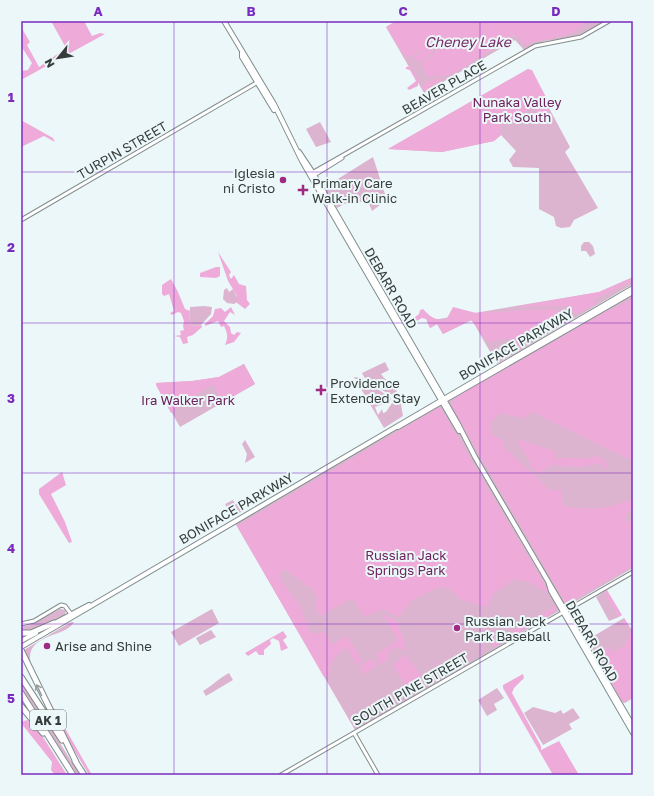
<svg xmlns="http://www.w3.org/2000/svg" width="654" height="796" font-family="'Golos Text',sans-serif">
<style>
.green{fill:#ddb4cf}
.forest{fill:#eeabd9}
.lines{fill:none;stroke-linecap:round;stroke-linejoin:round}
.stream{stroke:#eeabd9;stroke-width:1}
.minor-casing{stroke:#828d8d;stroke-width:5}
.major-casing{stroke:#828d8d;stroke-width:6}
.highway-casing{stroke:#828d8d;stroke-width:7}
.minor{stroke:#fff;stroke-width:3}
.major{stroke:#fff;stroke-width:4}
.highway{stroke:#fff;stroke-width:5}
.oneway{stroke:#9a9d9d}
.grid{fill:none;stroke:#7b2cbf;stroke-width:1;stroke-opacity:0.55}
.poi-dot{fill:#9f2a84;stroke:#ebf7f8;stroke-width:1.5}
.labels{text-anchor:middle;dominant-baseline:central;stroke-width:4;stroke-linejoin:round;paint-order:stroke}
.shield{fill:#ebf7f8;stroke:#6c7374;stroke-width:1}
.shield-label{font-size:12px;font-weight:bold;fill:#363b3b}
.street-label{font-size:13px;fill:#363b3b;stroke:#ebf7f8}
.park-label{font-size:13px;fill:#6f235d;stroke:#ebf7f8}
.poi-label{font-size:13px;fill:#363b3b;stroke:#ebf7f8;text-anchor:start}
.water-label{font-size:14px;font-style:italic;fill:#772b64;stroke:#ebf7f8}
.neatline{fill:none;stroke:#7b2cbf;stroke-width:1.5}
.grid-label{font-size:13px;text-anchor:middle;font-weight:bold;fill:#7b2cbf}
</style>
<rect width="100%" height="100%" fill="#ebf7f8"/>
<path class="green" d="M396 21 429 51 442 43 447 42 437 51 454 71 498 45 509 36 516 35 536 40 574 31 587 21H607L579 35 571 38 545 41 524 50 515 40 424 93 386 27Z
M528 69 570 147 565 152 598 208 574 220 570 227 561 228 556 226 554 217 539 209V168L513 167 509 160 516 151 501 135 494 141 442 152 388 149Z
M320 122 331 142 316 147 306 129Z
M373 157 385 194 394 196V199L384 198V202L372 211 369 204C357 199 347 202 337 208L325 187Z
M584 242H589L593 246 595 254 590 257 586 251H581V246Z
M633 277V284L497 364 472 320 443 334 437 324 430 328 427 321 599 292Z
M227 288 229 292 233 289 239 301 234 304 227 303 223 299 224 290Z
M633 294V568L355 730 235 523Z
M204 306 212 307 211 314 201 325 193 326 189 323 190 307Z
M385 362 389 370 381 374 384 378 394 385 398 395C385 396 373 383 364 377L362 373Z
M244 364 255 384 180 427 156 385V383L192 381 219 377Z
M354 377 361 378 391 398V400L389 402 385 400V403L375 407 378 415 382 409 383 413 386 412 394 400 398 398 400 399 403 416 384 428Z
M245 440 255 457 245 463 247 454 242 444Z
M233 500 235 504H238L243 511 232 517 225 504Z
M605 591 619 617 609 621 596 597Z
M60 609 66 610 65 615 32 630 21 632V627L30 625Z
M212 609 219 623 179 646 171 632Z
M624 618 633 632V698L625 703 622 702 587 640Z
M71 622H74C66 638 23 633 31 665L24 650Z
M211 630 216 637 200 645 196 638Z
M229 673 233 680 206 696 203 691C213 685 218 679 229 673Z
M21 681 80 775H77L21 687Z
M497 688 504 698 494 704 497 710 487 716 478 700Z
M533 707 555 713 561 710 563 714 573 708 580 718 569 724 572 729 543 745 524 713Z"/>
<path class="forest" d="M51 21H84L92 36 100 33 105 34 21 80V71L28 70 32 63 21 46V27L30 42 27 45 39 67 66 48Z
M396 21H587C573 39 545 37 525 45L516 35C508 35 479 59 469 63V65L449 75 427 77 421 64 447 42 434 48V50L421 62 412 59 420 53 418 49V53L410 57 405 55 409 64 386 27Z
M411 66 421 85 418 82V86L409 90 407 88 416 81 410 70 406 69V67Z
M528 69 532 70 550 105 548 115H542L533 108 524 112 520 120 499 125 501 135 494 141 442 152 388 149Z
M446 77 424 91 421 87 430 80Z
M21 120 53 138 55 142 44 136 21 147Z
M218 252 231 272 229 275 231 279 234 275 239 284 246 286 247 300 250 304 245 309 237 303V296L228 281Z
M216 267H220V276L216 278 200 277V273Z
M171 279 178 292 185 309 190 311 189 323 193 326 201 325 202 327 193 335 187 337 188 343 183 344 180 337 174 336 181 335 180 331 184 330 183 326 184 321 181 313 178 312 172 315 170 313 174 311 169 294 164 296 162 294V285Z
M629 279 631 282 594 299 596 304 577 314 566 306 515 307 599 292Z
M633 299V461L532 412 524 418 500 413 490 424 491 434 505 441 503 446 550 490H561L563 506C589 510 609 510 633 498V507L625 516 627 523 629 521 633 519V566L566 604 451 406 456 397 605 312Z
M231 307 235 315 230 312 224 321 230 327 231 333 234 335 237 332 241 333 234 342 225 345C228 338 228 334 224 326L221 327 218 321 205 326V324L213 316 215 309 221 308 225 312Z
M453 307 476 313 553 309 563 313 567 320 511 354 512 352 507 344 511 340 509 338 488 342 471 320 443 334 437 324 430 328 426 319 422 318 406 327 404 322 407 323 419 314 420 310 423 309C430 317 435 320 446 320Z
M244 364 255 384 223 402 216 391V386L212 385 191 398 171 413 156 385V383L192 381 219 377Z
M440 407 548 591 545 592 531 583 515 579 493 594 488 607 461 600 449 588 439 587 412 600 399 617 382 609 365 617 352 598 320 616 315 607 317 597 310 586 304 585 302 582 284 569 280 574 281 580 300 606 310 632 315 634 324 632 332 644 347 636 362 660 357 665 347 648C335 655 329 662 329 676L324 677 237 526Z
M521 440 556 452V459C570 455 583 462 597 455L606 461 607 468H604L601 463 580 467 550 465 542 472H536L529 465 530 461 517 442Z
M62 472 66 485 51 494 65 522 72 542 69 543 39 494V489Z
M607 590 622 615 619 617 606 597 605 591Z
M556 605 557 608 555 611 494 647 491 642 515 630Z
M382 613 397 622 406 646 404 651 395 647C390 650 387 652 388 659L383 664 379 663 376 654 398 640Z
M624 618 633 632V697L623 703 599 660 597 654 609 647 613 652 624 646 631 630 623 623Z
M283 631 287 637 283 640 288 648 281 651 279 641 273 638 270 640 271 644 264 650V655H259L256 651 248 656 245 653Z
M404 655 408 658 423 678 408 690 393 665Z
M370 659 374 661 377 666 364 674 360 668 362 664Z
M523 674 524 678 514 688 512 693 541 746V750L559 741 579 775H553L503 688V685Z
M38 681 92 775H89L71 745Z
M27 720 43 737 67 775H55L51 770 52 762 21 723V722Z"/>
<g class="lines">
<path class="stream" d="M601 439 633 442"/>
<defs>
<path id="minor" d="M312 173 535 46 581 37 609 21
M313 176 342 158
M21 220 258 82
M21 624 34 621 61 605 65 606 71 614
M354 733 378 775
M281 775 633 572"/>
<path id="major" d="M224 21 274 104 302 161 347 239 459 431
M242 52V57L274 110
M299 152 313 173 457 422 475 457 633 726
M398 427 633 292
M548 581 551 591 633 733
M53 624 89 605
M21 641 36 633
M21 647 633 288"/>
<path id="highway" d="M21 633H31L54 623
M21 650 76 762
M21 677 62 740
M21 693 73 775
M21 706 43 733
M75 761 84 775"/>
</defs>
<use href="#minor" class="minor-casing"/>
<use href="#major" class="major-casing"/>
<use href="#highway" class="highway-casing"/>
<use href="#minor" class="minor"/>
<use href="#major" class="major"/>
<use href="#highway" class="highway"/>
</g>
<defs><path id="oneway-shaft" d="M-6 0H5M1.5-3L5.5 0L1.5 3" fill="none" stroke-width="1.6" stroke-linecap="round" stroke-linejoin="round"/></defs>
<use class="oneway" href="#oneway-shaft" transform="translate(39 690) rotate(-115)"/>
<path class="grid" d="M174 21V775M327 21V775M480 21V775M21 172H633M21 323H633M21 473H633M21 624H633"/>
<g class="poi-dot">
<circle cx="283" cy="180" r="4"/>
<path d="M301 184h4v4h4v4h-4v4h-4v-4h-4v-4h4z"/>
<path d="M319 384h4v4h4v4h-4v4h-4v-4h-4v-4h4z"/>
<circle cx="457" cy="628" r="4"/>
<circle cx="47" cy="646" r="4"/>
</g>
<g class="labels">
<rect class="shield" x="30" y="710" width="36" height="20" rx="3"/>
<g class="shield-label">
<text x="48" y="720">AK 1</text>
</g>
<g class="street-label">
<text transform="translate(444 87) rotate(-30)">BEAVER PLACE</text>
<text transform="translate(122 150) rotate(-30)">TURPIN STREET</text>
<text transform="translate(391 288) rotate(60)">DEBARR ROAD</text>
<text transform="translate(516 344) rotate(-30)">BONIFACE PARKWAY</text>
<text transform="translate(236 508) rotate(-30)">BONIFACE PARKWAY</text>
<text transform="translate(592 641) rotate(60)">DEBARR ROAD</text>
<text transform="translate(410 689) rotate(-30)">SOUTH PINE STREET</text>
</g>
<g class="park-label">
<text x="517" y="102">Nunaka Valley<tspan x="517" dy="15">Park South</tspan></text>
<text x="188" y="400">Ira Walker Park</text>
<text x="406" y="555">Russian Jack<tspan x="406" dy="15">Springs Park</tspan></text>
</g>
<g class="poi-label">
<text x="275" y="173" text-anchor="end">Iglesia<tspan x="275" dy="15">ni Cristo</tspan></text>
<text x="312" y="183">Primary Care<tspan x="312" dy="15">Walk-in Clinic</tspan></text>
<text x="330" y="383">Providence<tspan x="330" dy="15">Extended Stay</tspan></text>
<text x="465" y="621">Russian Jack<tspan x="465" dy="15">Park Baseball</tspan></text>
<text x="55" y="646">Arise and Shine</text>
</g>
<g class="water-label">
<text x="468" y="41">Cheney Lake</text>
</g>
</g>
<rect width="654" height="796" fill="none" stroke="#ebf7f8" stroke-width="44"/>
<g transform="translate(58 58) rotate(240)" stroke="#ebf7f8" stroke-width="3" paint-order="stroke">
<path d="M0-3L7 15L0 10L-7 15Z" fill="#363b3b"/>
<text y="-6" font-size="11" font-weight="bold" text-anchor="middle" fill="#363b3b">N</text>
</g>
<rect x="22" y="22" width="610" height="752" class="neatline"/>
<g class="grid-label">
<text x="98" y="16">A</text>
<text x="251" y="16">B</text>
<text x="403" y="16">C</text>
<text x="556" y="16">D</text>
<text x="11" y="102">1</text>
<text x="11" y="252">2</text>
<text x="11" y="403">3</text>
<text x="11" y="553">4</text>
<text x="11" y="703">5</text>
</g>
</svg>
